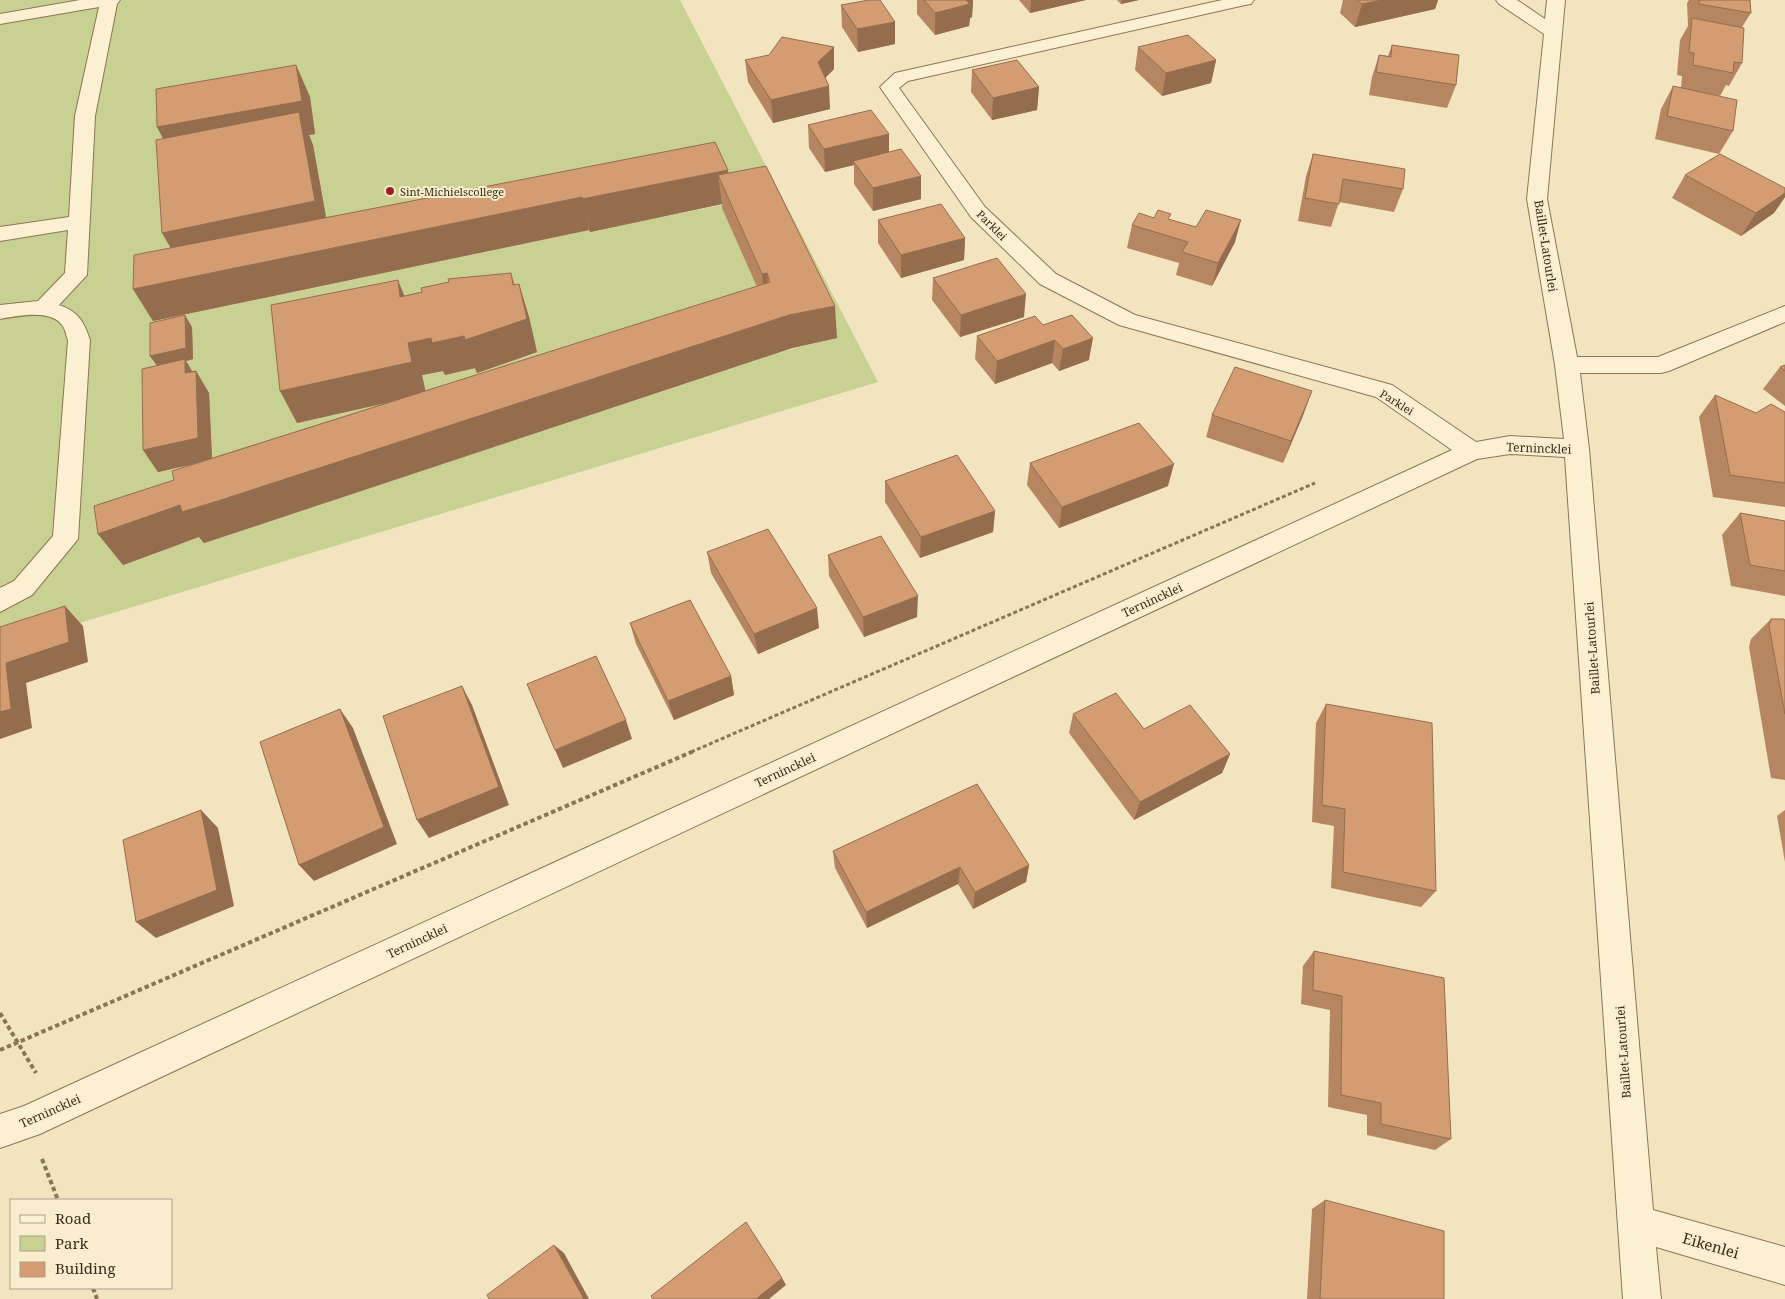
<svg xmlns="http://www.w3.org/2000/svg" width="1785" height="1299" font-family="'Noto Serif',serif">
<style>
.green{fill:#c9d192;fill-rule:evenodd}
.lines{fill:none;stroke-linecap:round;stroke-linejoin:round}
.minor-casing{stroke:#8d7456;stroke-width:2}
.path-far1{stroke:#8d7456;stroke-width:3;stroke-dasharray:4 2.5;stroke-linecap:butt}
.path{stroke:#8d7456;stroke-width:4;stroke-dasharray:4.5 3;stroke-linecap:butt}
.minor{fill:#fcf0d3;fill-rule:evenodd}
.wall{fill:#b68661}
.shaded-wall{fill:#946d4f}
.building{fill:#d49c71;stroke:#946d4f}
.poi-dot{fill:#a2201f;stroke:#f9edd0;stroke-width:2}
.labels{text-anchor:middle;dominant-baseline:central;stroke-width:4;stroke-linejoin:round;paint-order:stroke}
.far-poi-label{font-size:11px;fill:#3b2b1c;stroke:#f9edd0;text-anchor:start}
.far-street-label{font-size:11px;fill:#3b2b1c;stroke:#f9edd0}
.street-label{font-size:12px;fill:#3b2b1c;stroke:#f9edd0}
.near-street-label{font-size:15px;fill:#3b2b1c;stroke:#f9edd0}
</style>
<rect width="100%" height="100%" fill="#f2e4bf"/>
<path class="green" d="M0 0H680L878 382 0 647ZM731 203 590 231 589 230 153 321 187 281ZM723 208 836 338C744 358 655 394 566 422 418 468 269 512 123 564L766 307Z"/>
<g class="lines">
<defs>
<path id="minor" d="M80 0H120L117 4 95 116 87 275 59 305C78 311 84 322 90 340L78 539 32 595 0 612V588L14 581 53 536 68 340C66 336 66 332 64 328 54 308 17 316 0 319V305L38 301 65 273 68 230 0 241V227L69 217 75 116 99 7 0 24V14Z
M1222 0H1254L1251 4 1245 5 908 81 899 88 985 207 1056 274 1135 315 1392 385 1476 442 1510 436 1564 439 1555 365 1527 199 1544 34 1499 4 1496 0H1517L1545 19 1547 0H1565L1547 199 1577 357H1658L1785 306V322L1669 371 1661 373H1580L1589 449 1653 1210 1785 1247V1285L1656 1247 1661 1299H1623L1565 457 1510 454 1477 459 40 1134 0 1148V1114L24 1106 1452 450 1376 397 1119 325 1040 284 971 217 880 87 895 73Z"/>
</defs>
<use href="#minor" class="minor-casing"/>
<path class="path-far1" d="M691 752 1315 483"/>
<path class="path" d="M0 1013 36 1073
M0 1050 694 751
M42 1159 58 1200
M93 1288 97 1299"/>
<use href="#minor" class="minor"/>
</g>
<path class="wall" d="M917 0H973L972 17 970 18 969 26 935 35 917 14Z
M1019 0H1086L1030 13Z
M1117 0H1139L1121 4Z
M1343 0H1438L1435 9 1355 27 1340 13Z
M1689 0H1750L1751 13 1742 27V63L1729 86 1726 85 1720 96 1681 88 1682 76 1677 75 1680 40 1688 26 1687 3Z
M841 5 895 22V44L858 52 842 27Z
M1392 45 1456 85 1447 108 1369 95 1372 77 1379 55 1388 56Z
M834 47V69L825 78 830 109 773 123 748 82 745 60Z
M1138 47 1216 60 1211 83 1162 96 1135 70Z
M296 65 310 97 315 134 309 135 313 145 326 217 728 173 837 338 792 348 244 530 204 543 199 537 123 565 98 534 174 480 193 464 158 472 143 450 157 365 150 356 192 327 193 359 186 361 192 371H196L209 393 212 458 389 402 297 423 404 296 511 273 515 285 519 284 529 317 537 352 477 373 475 368 445 375 443 371 422 375 425 391 757 287 722 208V204L590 232 589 230 153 321 133 289 171 248 163 138Z
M972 70 1039 87 1037 110 992 120 971 92Z
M1673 86 1733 131 1719 154 1655 139 1661 109Z
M808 125 889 152 921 199 873 211 854 184V165L825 172 809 148Z
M1313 154 1403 189 1394 212 1339 202 1331 227 1298 221 1306 176Z
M1685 175 1785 188V197L1774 213 1741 236 1672 198Z
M1154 218 1169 219 1235 242 1212 286 1176 275 1179 263 1127 248 1132 225Z
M878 220 965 238 964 260 901 278 878 243Z
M933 278 1024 317 960 337 932 300Z
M1043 325 1089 360 1059 371 1052 363 995 384 975 359 977 336Z
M1785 365V406L1763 389 1780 367Z
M1715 395 1756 413 1785 412V507L1713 497 1699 417Z
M1304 413 1283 463 1206 437 1212 415Z
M1030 463 1168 486 1059 528 1027 485Z
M885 481 995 511 993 532 920 558 885 502Z
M1740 513 1785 521V596L1731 586 1722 535Z
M707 552 819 628 758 654 711 573Z
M828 555 917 617 864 637 829 576Z
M1771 619 1785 620V780L1771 778 1749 647 1751 639Z
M630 623 731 676 734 695 674 720 636 644Z
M1326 704 1436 891 1421 907 1331 888 1334 826 1312 822 1316 723Z
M1073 714 1144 729 1230 754 1222 773 1134 820 1069 733Z
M1785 810V862L1777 816Z
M833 851 1029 865 1026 882 973 909 958 884 867 928 835 868Z
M1314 951 1451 1139 1435 1150 1367 1135V1115L1328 1107 1330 1010 1301 1004 1303 966Z
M1325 1200 1444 1299H1307L1312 1209Z"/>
<path class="shaded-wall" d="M964 0H973L972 17 970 18 969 26 935 35V13Z
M1031 0H1086L1030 13Z
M1122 0H1139L1121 4Z
M1382 0H1438L1435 9 1355 27 1362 4Z
M895 22V44L858 52 857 29Z
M834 47V69L819 84 818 62Z
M1216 60 1211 83 1162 96 1166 73Z
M296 65 310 97 315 134 309 135 313 145 329 234 181 266 162 233 174 160 157 127Z
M829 86 830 109 773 123 771 100Z
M1039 87 1037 110 992 120 993 98Z
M889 134V156L853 161 854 165 825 172 824 149Z
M728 170 732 202 718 175 722 204 590 232 582 199Z
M921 176V199L873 211V188Z
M1785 193V197L1774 213 1741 236 1756 213Z
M582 197 589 230 153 321 133 289Z
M1241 220 1235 242 1212 286 1218 263Z
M965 238 964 260 901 278V255Z
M767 273 770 306 766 307 762 274Z
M398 280 411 312 400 297Z
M519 284 529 317 537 352 477 373 475 368 445 375 443 371 422 375 426 394 297 423 280 391 408 343Z
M1026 294 1024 317 960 337 961 315Z
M835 306 837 338 792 348 204 543 199 537 123 565 98 534 180 505 789 315Z
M185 315 192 327 193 359 186 361 196 378V371L209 393 212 460 158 472 143 450 158 367 150 356Z
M1093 338 1089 360 1059 371 1063 349Z
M1055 340 1052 363 995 384 997 361Z
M1312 391 1304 413 1283 463 1291 441Z
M1174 464 1168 486 1059 528 1062 507Z
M995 511 993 532 920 558 921 537Z
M918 596 917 617 864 637 863 617Z
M65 606 83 626 88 662 26 683 32 728 0 739V712L6 663Z
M817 608 819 628 758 654 754 634Z
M731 676 734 695 674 720 668 701Z
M462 686 472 705 509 805 429 838 417 820Z
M340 709 353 728 397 844 314 881 299 865Z
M626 720 632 739 563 768 555 750Z
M1230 754 1222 773 1134 820 1140 802Z
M201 810 218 828 234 906 156 938 136 922Z
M1029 865 1026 882 973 909 975 892Z
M960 867 958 884 867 928 866 912Z
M554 1245 564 1253 589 1299H584Z
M782 1278 786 1285 769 1299H756Z"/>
<path class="building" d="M869 0H880L895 22 857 29 841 5Z
M924 0H966L970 4 935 13Z
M1357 0H1382L1362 4Z
M1699 0H1750L1751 13 1699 4Z
M1692 18 1744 28 1742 63 1734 62 1733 73 1693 65 1694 53 1689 52Z
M1188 35 1216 60 1166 73 1138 47Z
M782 37 834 47 818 62 829 86 771 100 745 60 769 55Z
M1392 45 1459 55 1456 85 1376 72 1379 55 1391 57Z
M1017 60 1039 87 993 98 972 70Z
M296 65 302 101 157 127 156 89Z
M1673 86 1737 100 1733 131 1667 116Z
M871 110 889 134 824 149 808 125Z
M299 112 315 201 162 233 156 140Z
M715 142 728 170 582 199V197L133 289 134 255Z
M901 149 921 176 873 188 853 161Z
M1313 154 1405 169 1403 189 1343 179 1339 204 1305 198Z
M1720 154 1785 188V193L1756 213 1685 175Z
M766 166 835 306 789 315 224 499 182 512 180 505 98 534 94 506 174 480 172 471 770 282 767 273 762 274 718 175Z
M941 204 965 238 901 255 878 220Z
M1158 210 1171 214 1168 219 1196 227 1206 210 1241 220 1218 263 1182 252 1188 242 1132 225 1139 213 1154 218Z
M997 258 1026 294 961 315 933 278Z
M511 273 513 285 519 284 527 319 465 340 464 336 432 343 431 338 408 343 412 362 280 391 271 305 398 280 400 297 422 292 421 288 449 282 448 279Z
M185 315 186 348 150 356V323Z
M1072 315 1093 338 1063 349 1055 340 997 361 977 336 1035 316 1043 325Z
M185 359V373L196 371 198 438 143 450 142 369Z
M1785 365V371L1780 367Z
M1235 367 1312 391 1291 441 1212 415Z
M1715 395 1756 413 1771 404 1785 412V483L1730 475Z
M1139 423 1174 464 1062 507 1030 463Z
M957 455 995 511 921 537 885 481Z
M1740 513 1785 521V571L1750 565Z
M768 529 817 608 754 634 707 552Z
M881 536 918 596 863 617 828 555Z
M690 600 731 676 668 701 630 623Z
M65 606 69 642 6 663 11 709 0 712V627Z
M1771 619H1783L1785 620V714L1769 626Z
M596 656 626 720 555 750 527 684Z
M462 686 499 787 417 820 383 716Z
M1116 693 1144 729 1190 705 1230 754 1140 802 1073 714Z
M1326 704 1432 723 1436 891 1343 872 1345 809 1322 805Z
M340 709 384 827 299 865 260 742Z
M977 784 1029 865 975 892 960 867 866 912 833 851Z
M201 810 217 890 136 922 123 840Z
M1314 951 1444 978 1451 1139 1381 1124V1103L1341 1095 1342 996 1313 990Z
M1325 1200 1444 1231V1299H1320Z
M746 1222 782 1278 756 1299H653L651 1296Z
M554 1245 584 1299H489L487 1295Z"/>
<circle class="poi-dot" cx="390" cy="191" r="5"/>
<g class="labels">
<g class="far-poi-label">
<text x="400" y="191">Sint-Michielscollege</text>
</g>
<g class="far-street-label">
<text transform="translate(992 225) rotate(45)">Parklei</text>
<text transform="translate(1397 402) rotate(32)">Parklei</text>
</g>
<g class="street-label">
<text transform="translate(1546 246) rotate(81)">Baillet-Latourlei</text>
<text transform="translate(1539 448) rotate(2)">Ternincklei</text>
<text transform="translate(1152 600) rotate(-25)">Ternincklei</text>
<text transform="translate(1592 648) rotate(-94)">Baillet-Latourlei</text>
<text transform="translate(785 770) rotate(-25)">Ternincklei</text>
<text transform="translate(417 941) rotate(-25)">Ternincklei</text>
<text transform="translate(1623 1052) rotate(-94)">Baillet-Latourlei</text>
<text transform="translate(50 1111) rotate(-24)">Ternincklei</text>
</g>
<g class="near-street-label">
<text transform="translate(1711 1245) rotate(16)">Eikenlei</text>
</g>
</g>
<rect x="10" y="1199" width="162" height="90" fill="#f9edd0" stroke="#ad9f88"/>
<rect x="20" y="1215" width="25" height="8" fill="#fcf0d3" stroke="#ad9f88"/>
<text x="55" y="1224" font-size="15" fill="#3b2b1c">Road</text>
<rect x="20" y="1236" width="25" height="15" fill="#c9d192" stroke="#ad9f88"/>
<text x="55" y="1249" font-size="15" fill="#3b2b1c">Park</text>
<rect x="20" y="1262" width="25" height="15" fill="#d49c71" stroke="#ad9f88"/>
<text x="55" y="1274" font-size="15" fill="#3b2b1c">Building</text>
</svg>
